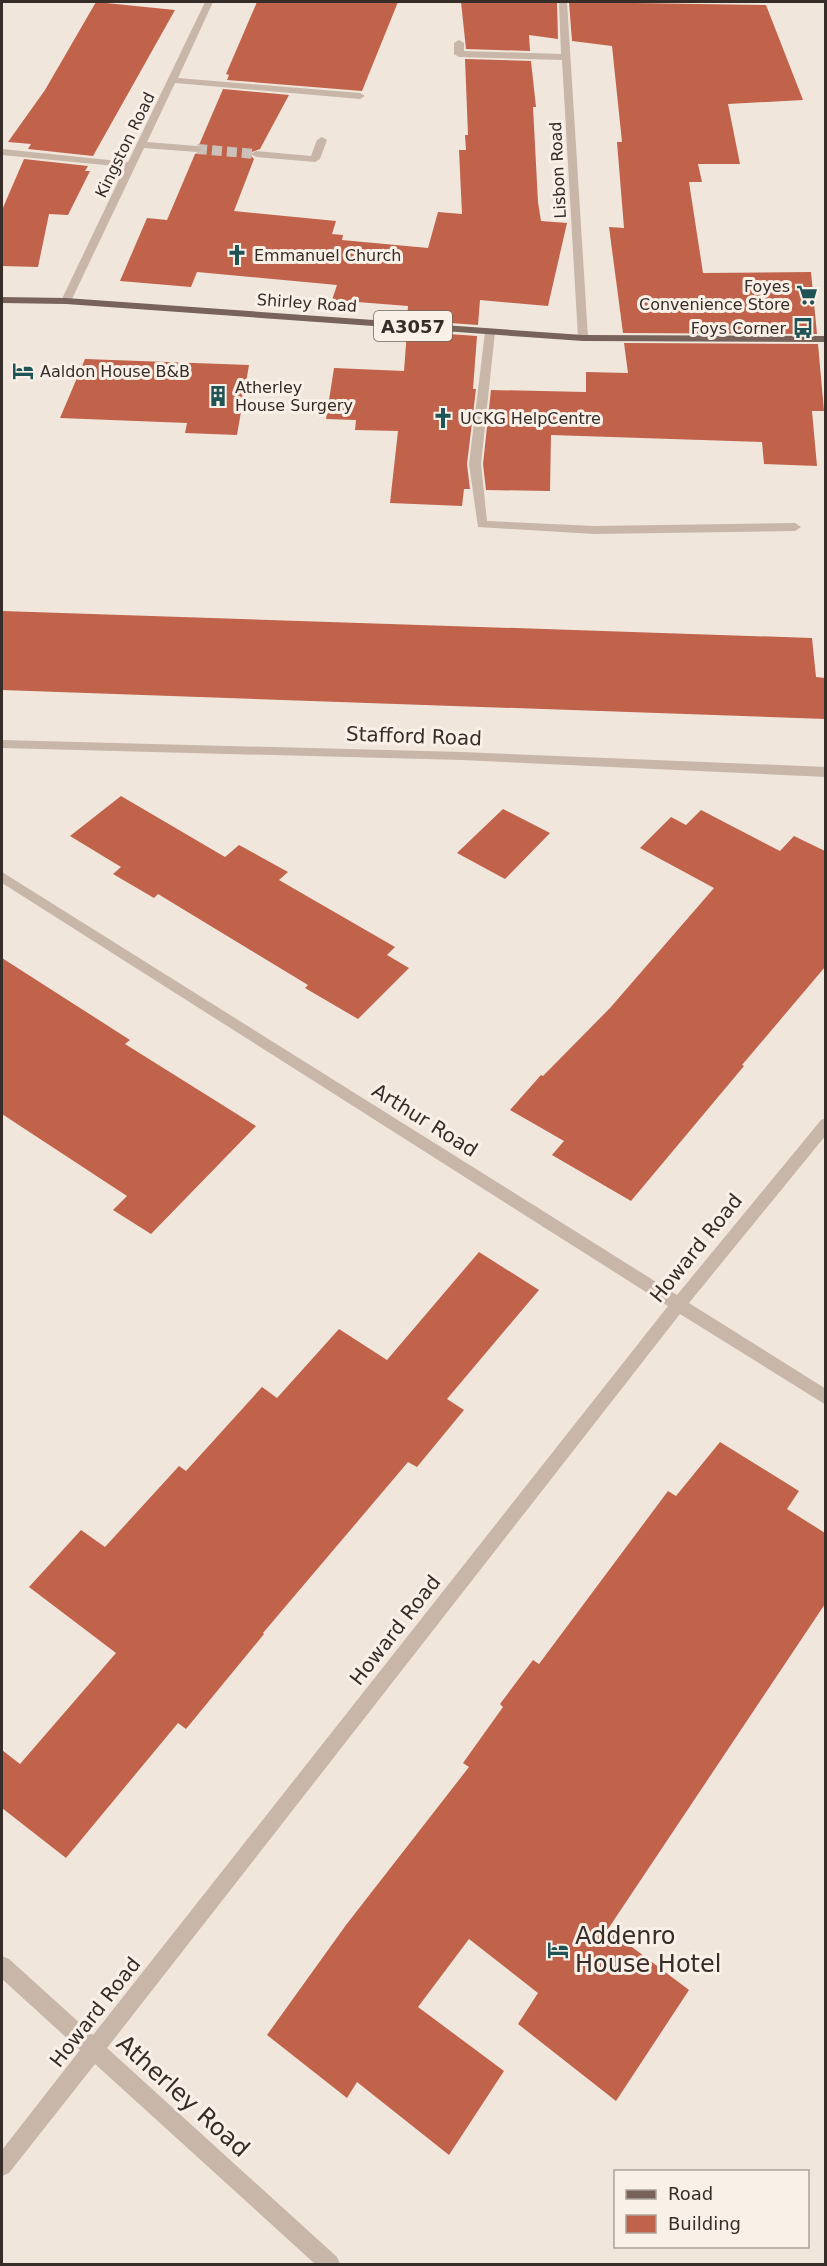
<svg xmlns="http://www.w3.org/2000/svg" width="827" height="2266" font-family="'DejaVu Sans',sans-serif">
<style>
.building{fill:#c0634a}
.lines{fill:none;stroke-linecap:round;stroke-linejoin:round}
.minor-tunnel{stroke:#ccc1b8;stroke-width:10;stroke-dasharray:10 5;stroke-linecap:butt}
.minor{fill:#c8b6a8;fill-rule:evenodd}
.major{fill:#77635a;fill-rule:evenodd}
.labels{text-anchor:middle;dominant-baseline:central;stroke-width:6;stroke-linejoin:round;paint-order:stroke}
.far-street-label{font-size:16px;fill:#362c28;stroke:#f9f0e8}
.far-poi-label{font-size:16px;fill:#362c28;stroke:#f9f0e8;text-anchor:start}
.shield{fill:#f9f0e8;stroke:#706762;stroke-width:1.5}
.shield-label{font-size:18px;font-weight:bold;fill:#362c28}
.street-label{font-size:20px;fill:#362c28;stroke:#f9f0e8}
.near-poi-label{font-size:24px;fill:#362c28;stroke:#f9f0e8;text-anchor:start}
.near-street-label{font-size:24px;fill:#362c28;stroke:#f9f0e8}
</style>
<rect width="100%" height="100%" fill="#f1e6dc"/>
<path class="building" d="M96 2 175 10 93 156 28 149 31 144 8 142 45 90Z
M257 2H398L362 91 227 80 229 75 226 74Z
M461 2H557L558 39 529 35 530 51 466 49Z
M569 2 766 5 803 100 728 104 740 164H698L702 182H689L703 273 811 272 817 334 623 333 609 227 624 228 617 142H622L612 46 572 41Z
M465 59 531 61 536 107H533L538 202 541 221 567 223 548 306 480 300 478 325 407 320 408 306 332 300 337 285 197 272 191 287 120 281 147 218 167 220 195 154 204 150 199 145 223 89 289 95 260 149 249 153 254 159 234 211 336 221 332 234 343 235 342 240 428 248 438 212 462 214 459 150H466L465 135H468Z
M24 159 88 166 85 171H90L68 215 49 214 38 267 2 266V210Z
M407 331 477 336 473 389H476L467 464 470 489H464L462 506 390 503 398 431 355 430 356 420 326 419 334 368 404 371Z
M624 343 818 344 824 411H812L817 466 764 464 762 442 551 435 550 491 486 490 483 464 491 390 586 392V372L628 373Z
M85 359 249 365 237 435 185 433 187 423 60 418Z
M2 611 812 638 816 677 825 678V719L2 690Z
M121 796 225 857 239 845 288 872 279 880 395 947 387 955 409 968 358 1019 305 988 308 985 158 894 154 898 113 874 121 867 70 836Z
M503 809 550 833 505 879 457 853Z
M701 810 780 851 794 836 825 851V967L742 1065 744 1066 631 1201 552 1155 564 1141 510 1110 541 1075 543 1076 610 1008 714 888 640 848 671 817 686 825Z
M2 958 130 1040 125 1044 256 1126 151 1234 113 1210 127 1196 2 1114Z
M479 1252 539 1290 447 1399 464 1410 417 1467 408 1462 263 1633 264 1634 186 1729 178 1723 66 1858 2 1808V1750L20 1764 116 1653 29 1587 81 1530 105 1547 179 1466 186 1471 262 1387 277 1398 339 1329 387 1360Z
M720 1442 799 1491 787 1509 825 1533V1604L608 1929 689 1990 616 2101 518 2024 538 1993 469 1939 418 2007 504 2071 449 2155 357 2082 347 2098 267 2035 346 1925 469 1767 463 1763 503 1707 500 1704 533 1660 539 1664 668 1491 676 1496Z"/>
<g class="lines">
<path class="minor-tunnel" d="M197 149 256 154"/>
<path class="minor" d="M205 2H213L178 78 360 93 365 96 360 99 175 83 147 142 197 146 202 149 197 152 144 148 71 301 66 304 62 303 61 301 125 167 2 155V149L128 162Z
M559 2H567L588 338 583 341 578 338 562 60 459 57 454 54V43L459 40 464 43V51L561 54Z
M322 137 327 140 320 159 315 162 256 157 251 154 256 151 311 156 317 140Z
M490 329 495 332 481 464 487 521 594 526 795 523 801 527 795 531 594 534 478 527 469 464 485 332Z
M2 740 462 752 826 767V777L462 760 2 748Z
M2 872 677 1295 821 1120 826 1118V1135L689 1303 826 1389V1405L680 1314 107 2048 337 2257 340 2264H315L95 2064 9 2173 2 2176V2150L80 2050 2 1979V1956L9 1959 93 2035 668 1306 2 883Z"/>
<path class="major" d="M2 297 66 298 583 335 826 336V342L583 341 66 304 2 303Z"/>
</g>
<defs>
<symbol id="church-bare" viewBox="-9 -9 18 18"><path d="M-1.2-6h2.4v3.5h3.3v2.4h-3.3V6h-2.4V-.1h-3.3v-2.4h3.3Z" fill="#1f5355" stroke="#f9f0e8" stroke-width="2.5" paint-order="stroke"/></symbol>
<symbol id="supermarket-bare" viewBox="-9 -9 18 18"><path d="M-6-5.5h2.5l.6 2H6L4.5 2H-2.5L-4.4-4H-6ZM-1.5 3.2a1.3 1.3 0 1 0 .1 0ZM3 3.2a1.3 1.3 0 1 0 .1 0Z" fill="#1f5355" stroke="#f9f0e8" stroke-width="2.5" paint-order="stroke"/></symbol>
<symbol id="bus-bare" viewBox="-9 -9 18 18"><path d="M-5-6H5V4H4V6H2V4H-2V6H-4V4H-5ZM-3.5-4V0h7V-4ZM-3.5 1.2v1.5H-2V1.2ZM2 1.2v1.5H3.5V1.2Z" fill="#1f5355" stroke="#f9f0e8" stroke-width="2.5" paint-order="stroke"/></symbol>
<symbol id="hotel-bare" viewBox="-9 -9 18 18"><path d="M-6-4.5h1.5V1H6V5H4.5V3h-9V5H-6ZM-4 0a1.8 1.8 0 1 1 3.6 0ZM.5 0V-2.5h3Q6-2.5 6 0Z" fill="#1f5355" stroke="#f9f0e8" stroke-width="2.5" paint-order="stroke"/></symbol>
<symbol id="building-bare" viewBox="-9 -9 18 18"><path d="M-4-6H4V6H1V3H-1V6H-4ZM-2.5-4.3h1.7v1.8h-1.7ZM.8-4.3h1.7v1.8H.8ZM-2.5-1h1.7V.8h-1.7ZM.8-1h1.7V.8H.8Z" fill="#1f5355" stroke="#f9f0e8" stroke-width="2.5" paint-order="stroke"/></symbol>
</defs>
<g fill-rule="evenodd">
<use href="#church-bare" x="222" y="240" width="30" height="30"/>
<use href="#supermarket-bare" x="792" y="280" width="30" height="30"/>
<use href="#bus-bare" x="788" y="313" width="30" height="30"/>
<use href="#hotel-bare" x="8" y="356" width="30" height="30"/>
<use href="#building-bare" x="203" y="381" width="30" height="30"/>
<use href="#church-bare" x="428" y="403" width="30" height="30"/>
<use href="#hotel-bare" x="543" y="1935" width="30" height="30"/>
</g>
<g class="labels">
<g class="far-street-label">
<text transform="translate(125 145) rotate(-64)">Kingston Road</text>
<text transform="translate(558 170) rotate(-93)">Lisbon Road</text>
<text transform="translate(307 303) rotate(4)">Shirley Road</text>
</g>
<g class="far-poi-label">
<text x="254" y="255">Emmanuel Church</text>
<text x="790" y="286" text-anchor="end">Foyes<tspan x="790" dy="18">Convenience Store</tspan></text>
<text x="786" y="328" text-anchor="end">Foys Corner</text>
<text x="40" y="371">Aaldon House B&amp;B</text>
<text x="235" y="387">Atherley<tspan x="235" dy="18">House Surgery</tspan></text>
<text x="460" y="418">UCKG HelpCentre</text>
</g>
<rect class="shield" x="374" y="311" width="78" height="30" rx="4.5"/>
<g class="shield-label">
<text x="413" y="326">A3057</text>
</g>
<g class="street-label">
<text transform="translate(414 736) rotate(2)">Stafford Road</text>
<text transform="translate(425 1120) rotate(32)">Arthur Road</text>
<text transform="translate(696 1248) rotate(-51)">Howard Road</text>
<text transform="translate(395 1630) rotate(-52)">Howard Road</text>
<text transform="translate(95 2012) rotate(-52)">Howard Road</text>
</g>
<g class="near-poi-label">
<text x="575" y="1936">Addenro<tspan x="575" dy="28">House Hotel</tspan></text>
</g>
<g class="near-street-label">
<text transform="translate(183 2096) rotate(42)">Atherley Road</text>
</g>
</g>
<rect width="827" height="2266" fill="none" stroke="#362c28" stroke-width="6"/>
<rect x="614" y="2170" width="195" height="78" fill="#f9f0e8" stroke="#aba29b" stroke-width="1.5"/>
<rect x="626" y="2190" width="30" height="9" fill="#77635a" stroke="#aba29b" stroke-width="1.5"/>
<text x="668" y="2200" font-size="18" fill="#362c28">Road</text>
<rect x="626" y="2215" width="30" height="18" fill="#c0634a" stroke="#aba29b" stroke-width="1.5"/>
<text x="668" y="2230" font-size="18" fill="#362c28">Building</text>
</svg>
